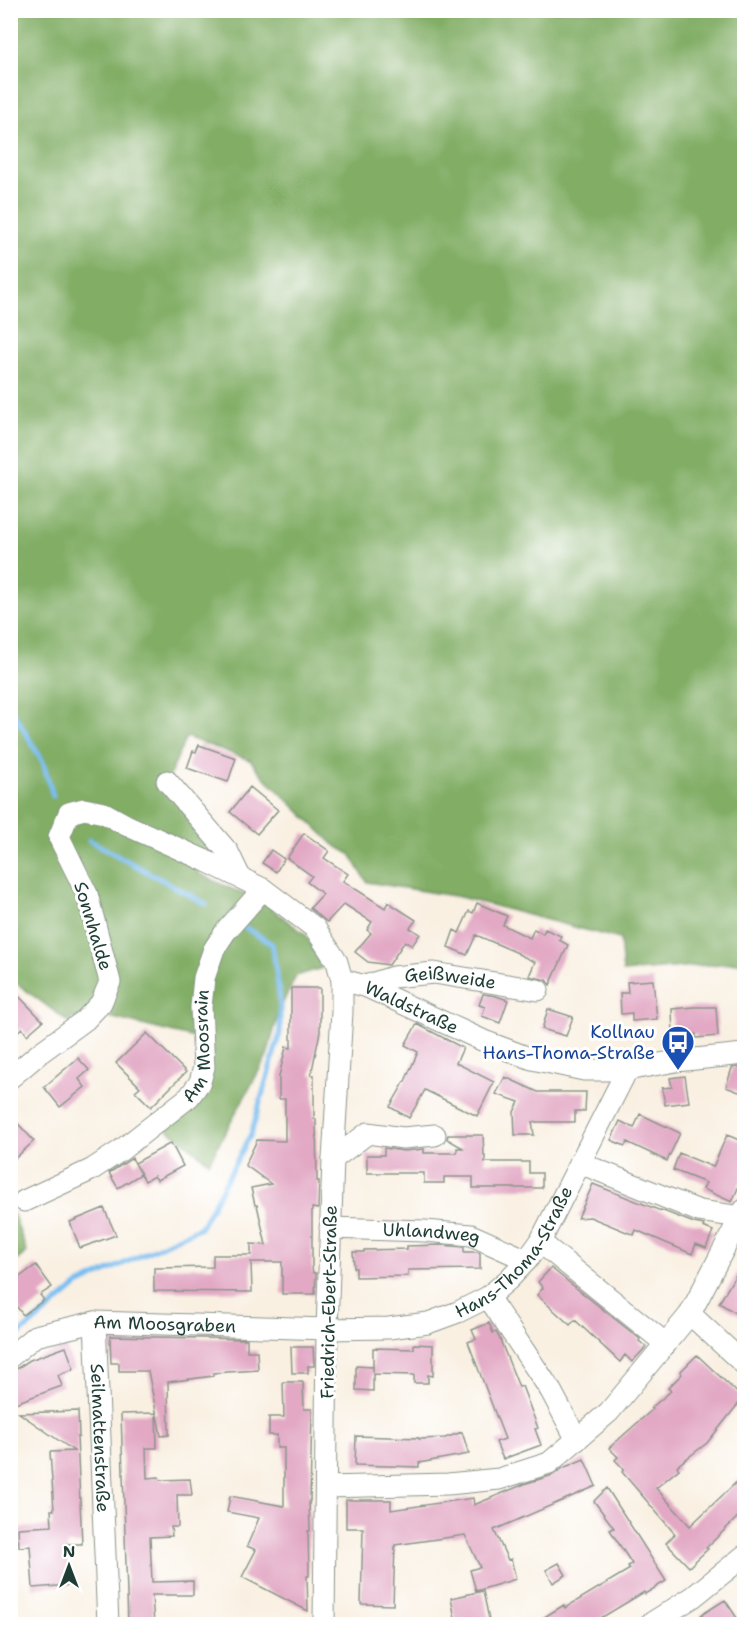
<svg xmlns="http://www.w3.org/2000/svg" width="755" height="1635" font-family="'Shantell Sans',sans-serif">
<style>
.forest{fill:#81ad65;stroke:#50754c;stroke-width:1.5}
.lines{fill:none;stroke-linecap:round;stroke-linejoin:round}
.stream{stroke:#7abef0;stroke-width:5}
.building{fill:#e2a8c4}
.minor-casing{stroke:#8c968b;stroke-width:23}
.minor{stroke:#fff;stroke-width:21}
.labels{text-anchor:middle;dominant-baseline:central;stroke-width:6;stroke-linejoin:round;paint-order:stroke}
.street-label{font-size:18px;fill:#1f3d34;stroke:#fff}
.transit-label{font-size:18px;fill:#164399;stroke:#fff;text-anchor:end}
</style>
<rect width="100%" height="100%" fill="#fff"/>
<filter id="ink" filterUnits="userSpaceOnUse"><feTurbulence type="fractalNoise" baseFrequency=".0167" numOctaves="2"/><feDisplacementMap in="SourceGraphic" scale="12" xChannelSelector="R" yChannelSelector="G"/><feConvolveMatrix kernelMatrix="1 2 1 2 8 2 1 2 1" color-interpolation-filters="sRGB"/></filter>
<filter id="wash" filterUnits="userSpaceOnUse"><feTurbulence type="fractalNoise" baseFrequency=".008" numOctaves="4" result="noise"/><feDisplacementMap in="SourceGraphic" scale="24" xChannelSelector="R" yChannelSelector="G"/><feGaussianBlur stdDeviation="1.35" result="paint"/><feColorMatrix in="noise" values="0 0 0 0 0 0 0 0 0 0 0 0 0 0 0 0 0 1.4 0 .05"/><feComposite in="paint" operator="in"/></filter>
<g filter="url(#wash)">
<rect width="100%" height="100%" fill="#f9f0e2"/>
<path class="forest" d="M11 11H744V962L623 972 620 939 460 897 367 882 350 854 334 845 264 777 250 760 186 737 167 782 228 852 204 860 197 873 265 904 306 935 322 968 296 976 279 1011 267 1056 209 1162 166 1128 198 1097 203 1040 93 1013 67 1021 11 979Z
M13 1213 27 1252 11 1265 10 1214Z"/>
<g class="lines">
<path class="stream" d="M10 707 43 762 53 796
M89 840 206 904
M10 1342 78 1285 201 1227 251 1134 280 1033V999L272 944 244 927"/>
</g>
<g id="blocks">
<path class="building" d="M199 745 236 758 228 782 187 768 193 751 196 752Z
M250 787 278 810 257 834 230 812Z
M304 833 329 851 324 858 348 874 343 881 385 908 388 902 416 920 410 928 420 934 412 946 405 941 389 965 368 962 355 952 371 933 367 930 372 922 344 904 327 922 310 908 323 894 307 882 312 876 287 858Z
M271 850 284 859 276 872 262 863Z
M477 903 507 916 503 925 530 938 534 929 543 934 545 929 561 936 559 940 568 945 550 985 546 980 529 976 535 962 518 954V953L476 935 467 955 448 947 454 930 459 933 469 911 473 913Z
M653 980 657 1019 632 1021V1013L621 1014 620 993H628L627 982Z
M10 987 43 1021 27 1035 22 1028 10 1038Z
M291 988H320V1032L311 1075H314V1119H316L317 1181H319L318 1209 312 1208V1267L313 1273H316L315 1294H282V1262H251L252 1292 154 1291V1268L213 1267V1255H251V1244L266 1245 257 1205H255L251 1188 271 1184 245 1165 257 1140 285 1141V1099H279V1076L286 1047 291 1048Z
M483 994 496 996 508 1000 500 1023 482 1016 485 1007 479 1005Z
M694 1007H716L718 1036 696 1038V1034L673 1036 672 1009Z
M548 1009 573 1017 566 1036 542 1029Z
M417 1024 463 1048 456 1063 494 1082 477 1116 425 1090 409 1118 390 1107 405 1081 418 1052 405 1045Z
M147 1033 186 1072 151 1107 135 1091 140 1087 116 1063Z
M78 1058 89 1070 79 1079 85 1087 60 1107 44 1087Z
M737 1067 744 1070V1094L726 1087 732 1068Z
M685 1076 689 1102 665 1105 662 1088 672 1087 670 1078Z
M505 1077 538 1092H586L585 1111H575V1122H532L534 1135H515L514 1112 519 1102 496 1094Z
M640 1114 680 1133 667 1161 627 1142 625 1146 611 1140 620 1121 634 1128Z
M10 1115 34 1141 10 1163Z
M448 1135H483L484 1156H485V1162H529V1173H542V1188H473V1177H444V1183H424V1173H367V1155H384V1148L404 1151 424 1149V1153H457V1148H463L447 1139Z
M727 1135 744 1142V1174L732 1202 703 1189 706 1183 673 1170 679 1153 713 1167Z
M171 1143 183 1166 157 1180 154 1176 145 1181 135 1163Z
M132 1158 141 1174 118 1188 109 1173Z
M593 1184 661 1211V1210L694 1223 704 1225 703 1227 713 1231 706 1248 696 1244 692 1254 636 1230 634 1235 590 1217 578 1218Z
M104 1208 116 1235 80 1248 70 1222Z
M441 1245 464 1247V1252H477L480 1253V1269L408 1270V1276L356 1277V1268H354L353 1252H364V1250L407 1249V1246Z
M744 1261V1318L719 1303Z
M36 1265 52 1287 40 1295 44 1300 23 1315 10 1298V1284Z
M551 1268 640 1339 639 1341 646 1347 632 1362 625 1355 620 1362 575 1320 570 1325 537 1295 543 1288 538 1282Z
M489 1323 493 1333 496 1332 499 1337 519 1387 522 1386 538 1428 535 1429 541 1445 503 1459 496 1442 505 1439 468 1342 476 1339 472 1330Z
M110 1336 247 1339V1351H257L258 1370 213 1373V1376L168 1382 169 1435 161 1436 148 1371H119V1363H111Z
M414 1344 433 1345V1376L428 1375V1383H414V1375L373 1374V1348L414 1349Z
M66 1347 74 1369 58 1375 62 1386 10 1405V1373L30 1360Z
M291 1347H313L314 1366H308V1373H292Z
M697 1355 743 1398 707 1443 677 1466 679 1469 656 1488 690 1526 744 1475V1511L706 1548 708 1549 689 1567 666 1543 675 1534 622 1472 624 1469 615 1460 618 1457 609 1448 653 1409 651 1408 671 1391 668 1388 682 1374 680 1372Z
M356 1366 373 1367V1391L356 1390Z
M283 1382H303L304 1409H312L310 1501H309L310 1531H308L309 1576H307L308 1611 242 1577 256 1550 247 1546 259 1518 227 1512 230 1496 284 1506V1448H277V1435H269V1417H284Z
M78 1411 79 1437H77L82 1544H67L70 1585 33 1588 30 1546 19 1547 18 1528 52 1526 51 1510H54L50 1452 74 1451 19 1413Z
M156 1413 157 1448H146L147 1478 159 1477 160 1480 190 1479 192 1495H177L178 1527H171L172 1536 150 1537 152 1582 193 1581V1595H152L154 1624H128L121 1414Z
M462 1432 469 1454 419 1463V1467L355 1465 356 1436 419 1438V1439L445 1438Z
M584 1459 596 1486 494 1530 508 1560 511 1559 516 1579 476 1591 470 1570 480 1567 465 1535 395 1545 393 1605 361 1604 363 1528H346V1500H391V1510L473 1498 474 1505 527 1483 553 1475 563 1468Z
M607 1488 666 1581 645 1594 644 1592 591 1624H533L564 1605 565 1608 630 1569 628 1566 632 1564 610 1530 614 1528 594 1501Z
M559 1563 566 1575 553 1583 546 1570Z
M483 1591 490 1624H456L451 1598Z
M725 1600 741 1624H708L701 1615Z"/>
</g>
</g>
<g filter="url(#ink)">
<use href="#blocks" fill-opacity="0" stroke="#8c968b" stroke-width="1.5"/>
<g class="lines">
<defs>
<g id="minor">
<path d="M167 781 228 852 240 877"/>
<path id="s1" d="M342 980 365 986 484 1041 532 1059 584 1070H627L676 1061 744 1054"/>
<path id="s2" d="M365 986 393 977 434 973 538 990"/>
<path d="M10 1078 41 1052 85 1020 101 1003 110 982 87 894 59 837 69 813 84 809 104 813 126 825 204 860 263 889 315 928 337 962 342 980V1012L333 1159 327 1329 324 1624"/>
<path d="M333 1159 368 1133 403 1138 435 1135"/>
<path d="M580 1163 699 1211 741 1217"/>
<path id="s3" d="M24 1201 91 1170 120 1151 189 1097 200 1082 204 1067 201 1007 204 978 214 949 226 931 263 889"/>
<path id="s4" d="M330 1228 425 1231 471 1235 527 1260"/>
<path d="M540 1242 666 1344"/>
<path d="M488 1297 551 1391 577 1440"/>
<path d="M690 1314 744 1364"/>
<path id="s5" d="M95 1322 108 1624"/>
<path id="s6" d="M10 1357 35 1336 95 1322 327 1329 389 1328 428 1323 458 1312 488 1297 509 1279 527 1260 540 1242 627 1070"/>
<path d="M326 1487 448 1484 499 1479 549 1463 609 1412 690 1314 744 1210"/>
<path d="M650 1624 693 1597 744 1556"/>
</g>
</defs>
<use href="#minor" class="minor-casing"/>
<use href="#minor" class="minor"/>
</g>
</g>
<defs>
<symbol id="bus-pin" viewBox="-11 -11 22 30"><path d="M0 17L-7.5 6A9.5 9.5 0 1 1 7.5 6Z" fill="#1a4fb4" stroke="#fff"/><path d="M-5-6H5V4H4V6H2V4H-2V6H-4V4H-5ZM-3.5-4V0h7V-4ZM-3.5 1.2v1.5H-2V1.2ZM2 1.2v1.5H3.5V1.2Z" fill="#fff"/></symbol>
</defs>
<g fill-rule="evenodd">
<use href="#bus-pin" x="659" y="1023" width="38" height="52"/>
</g>
<g class="labels">
<g class="street-label">
<text transform="translate(93 926) rotate(73)">Sonnhalde</text>
<text stroke="none"><textPath href="#s2" startOffset="87">Geißweide</textPath></text>
<text stroke="none"><textPath href="#s1" startOffset="75">Waldstraße</textPath></text>
<text stroke="none"><textPath href="#s3" startOffset="250">Am Moosrain</textPath></text>
<text stroke="none"><textPath href="#s4" startOffset="102">Uhlandweg</textPath></text>
<text stroke="none"><textPath href="#s6" startOffset="544">Hans-Thoma-Straße</textPath></text>
<text transform="translate(329 1302) rotate(-89)">Friedrich-Ebert-Straße</text>
<text stroke="none"><textPath href="#s6" startOffset="164">Am Moosgraben</textPath></text>
<text stroke="none"><textPath href="#s5" startOffset="116">Seilmattenstraße</textPath></text>
</g>
<g class="transit-label">
<text x="655" y="1032">Kollnau<tspan x="655" dy="21">Hans-Thoma-Straße</tspan></text>
</g>
</g>
<rect width="755" height="1635" fill="none" stroke="#fff" stroke-width="36"/>
<g transform="translate(69 1566)" stroke="#ffffff" stroke-width="4.5" paint-order="stroke">
<path d="M0-4.5L10 22L0 15L-10 22Z" fill="#1f3d34"/>
<text y="-9" font-size="16" font-weight="bold" text-anchor="middle" fill="#1f3d34">N</text>
</g>
</svg>
